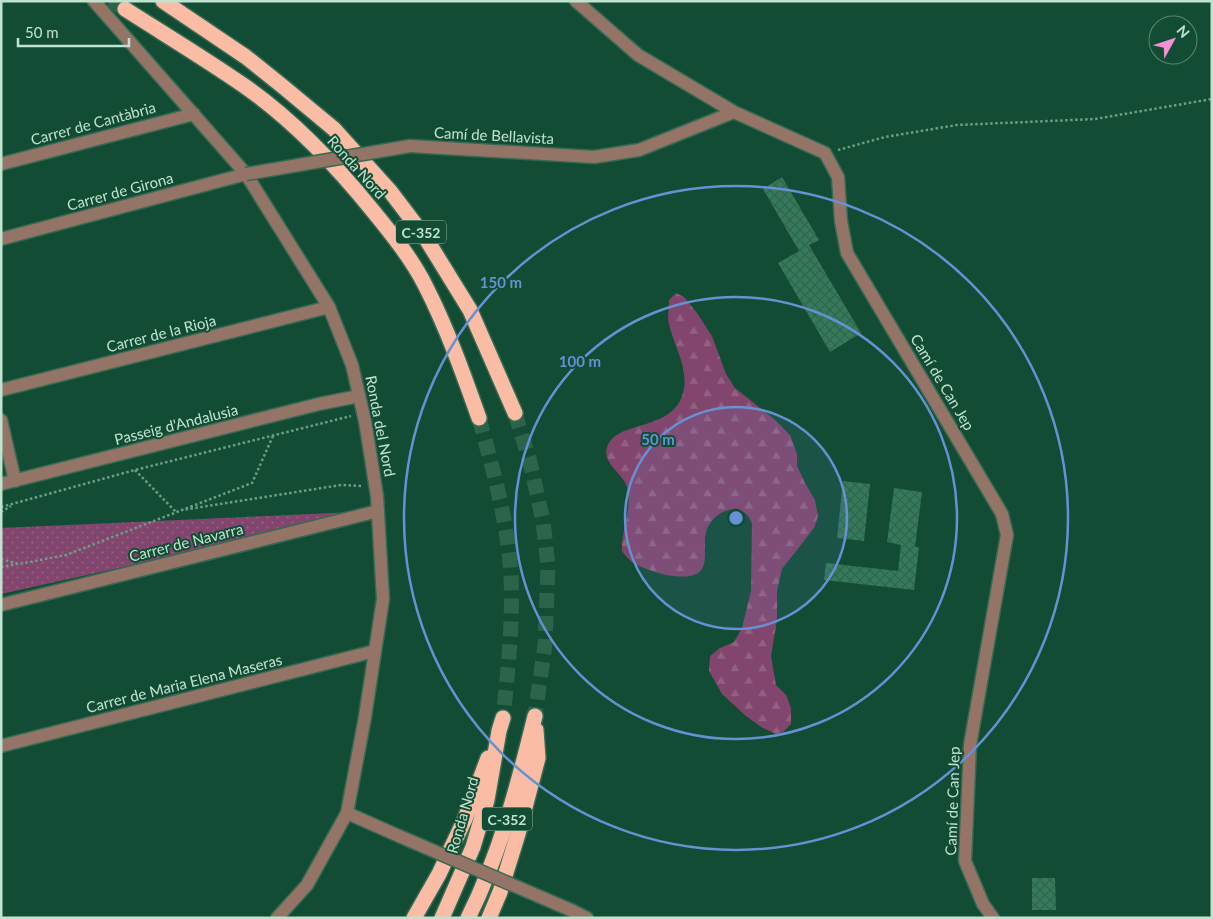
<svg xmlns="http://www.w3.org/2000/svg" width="1213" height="919" font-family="Lato,sans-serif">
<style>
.forest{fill:url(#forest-firs)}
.park{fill:url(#park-dots)}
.building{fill:url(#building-cross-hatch)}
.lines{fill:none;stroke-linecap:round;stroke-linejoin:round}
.highway-tunnel{stroke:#2c634b;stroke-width:15;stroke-dasharray:15 8;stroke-linecap:butt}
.minor-casing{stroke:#356a53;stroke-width:15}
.highway-casing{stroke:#356a53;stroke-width:18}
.path{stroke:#6e9c87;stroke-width:2.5;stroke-dasharray:2.5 2.5;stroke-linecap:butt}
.minor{stroke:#947467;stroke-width:12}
.highway{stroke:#fbbca5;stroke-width:15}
.minor-bridge-casing{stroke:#356a53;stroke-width:15;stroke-linecap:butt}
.minor-bridge{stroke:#947467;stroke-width:12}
.ring{fill:none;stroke:#6691d4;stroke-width:2.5}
.labels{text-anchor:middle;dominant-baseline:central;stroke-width:4;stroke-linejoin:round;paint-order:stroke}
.shield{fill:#124c34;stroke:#8cb6a1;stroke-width:1}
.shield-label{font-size:14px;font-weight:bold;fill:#c0e3d0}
.street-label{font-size:15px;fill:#c0e3d0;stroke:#124c34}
.centre{fill:#6691d4;stroke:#124c34;stroke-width:2.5}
.ring-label{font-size:15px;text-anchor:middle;font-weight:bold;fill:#6691d4;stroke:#124c34;stroke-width:4;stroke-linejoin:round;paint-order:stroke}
</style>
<defs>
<pattern id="forest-firs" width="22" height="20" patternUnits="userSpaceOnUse" patternTransform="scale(1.25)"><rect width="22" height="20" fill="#82456d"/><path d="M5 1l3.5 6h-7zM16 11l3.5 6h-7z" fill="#926081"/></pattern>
<pattern id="park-dots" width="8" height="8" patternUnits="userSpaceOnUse" patternTransform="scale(1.25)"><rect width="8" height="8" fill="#82456d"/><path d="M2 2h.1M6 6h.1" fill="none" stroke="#926081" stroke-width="1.8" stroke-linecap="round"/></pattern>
<pattern id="building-cross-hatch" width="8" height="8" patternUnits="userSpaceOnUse" patternTransform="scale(1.25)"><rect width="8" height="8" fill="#327b5b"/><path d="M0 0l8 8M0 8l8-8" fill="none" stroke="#36624e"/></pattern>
</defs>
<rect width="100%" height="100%" fill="#124c34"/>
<path class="forest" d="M676 293 684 297 697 313 712 336 726 374 735 388 774 419 790 435 797 454V466L805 483 815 500 818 516 814 528 782 569 777 591V620L771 656 776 685 786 695 791 708V724L783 732 776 734 761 727 746 716 722 694 709 671 710 656 720 648 734 642 742 628 751 591 752 524C745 501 719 508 709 525 701 538 708 554 703 567 694 587 646 571 632 562 628 559 625 555 622 551 621 530 633 508 627 487 623 474 602 463 607 448 615 419 672 433 683 393 690 368 672 344 668 319 668 313 669 306 669 300Z"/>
<path class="park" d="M378 511 1 594V528Z"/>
<path class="building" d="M782 177 819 240 809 245 861 333 830 352 778 263 799 251 763 189Z
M843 481 870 484 864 541 837 538Z
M894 488 922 492 915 547H919L914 590 824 580 826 563 898 571 901 545 887 542Z
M1032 878H1055L1056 910H1032Z"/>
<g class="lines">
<path class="highway-tunnel" d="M110 1 125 9
M515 413 530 462 543 521 548 565 545 645 535 716
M479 418C493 470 508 522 511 576 513 623 508 671 503 718"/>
<defs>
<path id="minor" d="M94 1 246 174 329 307 352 365 365 421 377 496 383 599 365 717 347 813 307 885 277 918
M576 1 638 55 734 112 825 153 838 177 841 221 847 253 1002 514 1007 535 970 745 965 861 983 904 993 918
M410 146 594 157 639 150 734 112
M1 164 194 114
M1 239 246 174
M1 390 329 307
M1 420 15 481
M1 484 319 404 359 396
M1 605 378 511
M1 746 375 651
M347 813 399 836
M573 911 587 918"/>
<path id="highway" d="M163 1 246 57 281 85 334 129 390 191 425 237 470 310 515 413
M125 9C164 34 204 58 243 85 292 119 335 164 373 211 391 233 412 259 425 285 447 328 463 373 479 418
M414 918 439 874 465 819 488 758
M442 918 473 847 487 800 499 731 503 718
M468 918C500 854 518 785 535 716
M489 918 500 892 518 834 538 758 536 730"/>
</defs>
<use href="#minor" class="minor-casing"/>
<use href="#highway" class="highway-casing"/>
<path class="path" d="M838 150 885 137 957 125 1095 119 1212 99
M273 436 252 483 182 510 341 485 362 486
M135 470 176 512
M1 507 135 470 351 416
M1 512 11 506
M1 559 19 564 66 555 182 510
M1 567 18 564"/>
<use href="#minor" class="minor"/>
<use href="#highway" class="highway"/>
<defs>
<path id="minor-bridge" d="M246 174 410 146
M399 836 573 911"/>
</defs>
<use href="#minor-bridge" class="minor-bridge-casing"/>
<use href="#minor-bridge" class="minor-bridge"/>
</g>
<circle cx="736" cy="518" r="111" fill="#6691d4" fill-opacity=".12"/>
<g class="ring">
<circle cx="736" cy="518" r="111"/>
<circle cx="736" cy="518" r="221"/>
<circle cx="736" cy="518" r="332"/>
</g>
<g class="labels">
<g class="shield">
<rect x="396" y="220.5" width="50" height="23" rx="4"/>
<rect x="482" y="807.5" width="50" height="23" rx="4"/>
</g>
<g class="shield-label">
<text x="421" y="232">C-352</text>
<text x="507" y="819">C-352</text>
</g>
<g class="street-label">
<text transform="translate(93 123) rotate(-15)">Carrer de Cantàbria</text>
<text transform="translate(494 135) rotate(3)">Camí de Bellavista</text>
<text transform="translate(357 167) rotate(48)">Ronda Nord</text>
<text transform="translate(120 191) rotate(-15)">Carrer de Girona</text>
<text transform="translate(161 333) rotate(-14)">Carrer de la Rioja</text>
<text transform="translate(943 382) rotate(59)">Camí de Can Jep</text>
<text transform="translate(176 424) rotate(-14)">Passeig d'Andalusia</text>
<text transform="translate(381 426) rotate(79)">Ronda del Nord</text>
<text transform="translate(186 542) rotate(-14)">Carrer de Navarra</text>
<text transform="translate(184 683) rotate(-14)">Carrer de Maria Elena Maseras</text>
<text transform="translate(952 801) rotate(-88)">Camí de Can Jep</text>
<text transform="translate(462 815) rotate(-74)">Ronda Nord</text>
</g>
</g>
<circle cx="736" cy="518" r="8" class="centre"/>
<g class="ring-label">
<text x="501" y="288">150 m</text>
<text x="580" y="367">100 m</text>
<text x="658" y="445">50 m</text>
</g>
<rect width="1213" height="919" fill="none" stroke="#c0e3d0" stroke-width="5"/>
<g transform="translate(1173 40) rotate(50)"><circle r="24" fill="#124c34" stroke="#588872"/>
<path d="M0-4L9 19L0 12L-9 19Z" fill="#f591d2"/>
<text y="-8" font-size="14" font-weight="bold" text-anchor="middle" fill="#c0e3d0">N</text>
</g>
<path d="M18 38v8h111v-8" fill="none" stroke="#c0e3d0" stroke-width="2.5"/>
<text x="25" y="38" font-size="15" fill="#c0e3d0" stroke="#124c34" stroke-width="4" paint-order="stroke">50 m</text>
</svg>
